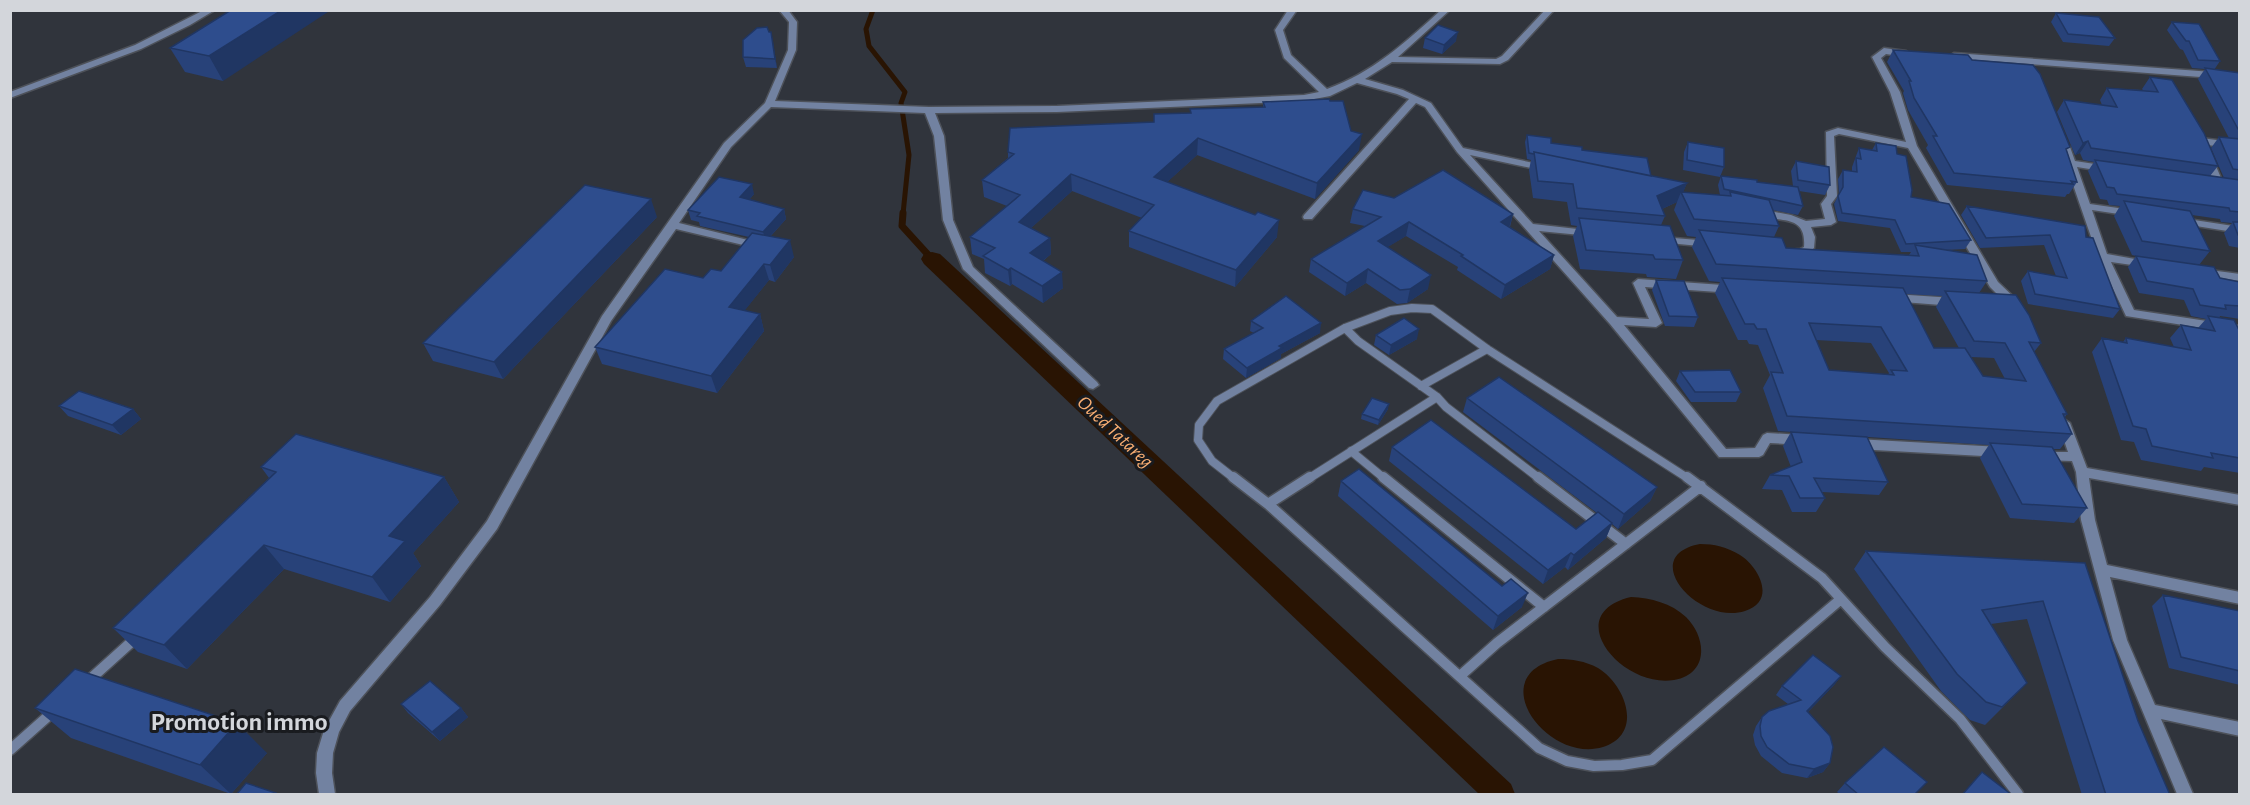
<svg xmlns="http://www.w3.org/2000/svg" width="2250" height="805" font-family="'Alegreya Sans',sans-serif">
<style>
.water{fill:#291403}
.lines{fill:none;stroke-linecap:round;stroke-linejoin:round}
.stream-far1{stroke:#291403;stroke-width:5}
.stream{stroke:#291403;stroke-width:7}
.canal{fill:#291403;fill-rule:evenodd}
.service-far1-casing{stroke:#4d5159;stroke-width:10}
.service-casing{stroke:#4d5159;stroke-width:13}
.minor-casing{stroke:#4d5159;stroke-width:3}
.service-far1{stroke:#7282a1;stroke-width:8}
.service{stroke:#7282a1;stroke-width:10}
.minor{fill:#7282a1;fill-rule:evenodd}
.wall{fill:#284279;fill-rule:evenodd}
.shaded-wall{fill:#203663}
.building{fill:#2e4d8d;stroke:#203663;stroke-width:1.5;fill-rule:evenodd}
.labels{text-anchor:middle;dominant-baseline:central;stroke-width:6;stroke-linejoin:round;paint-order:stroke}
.water-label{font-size:20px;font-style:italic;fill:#f7ad72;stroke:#191b1f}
.near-quarter-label{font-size:26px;font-weight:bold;fill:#d3d6db;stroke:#191b1f}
</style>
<rect width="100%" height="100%" fill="#30343c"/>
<path class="water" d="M1700 544C1714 544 1727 547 1740 555 1759 567 1777 601 1745 611 1699 626 1636 556 1700 544Z
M1631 597C1651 598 1671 603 1686 617 1707 638 1709 674 1674 680 1622 689 1559 614 1631 597Z
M1558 659C1572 659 1585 661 1598 668 1626 685 1644 734 1603 747 1547 764 1482 675 1558 659Z"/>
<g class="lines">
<path class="stream-far1" d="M873 10 866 29 869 46 905 92 901 103 909 155 903 214"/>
<path class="stream" d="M903 213 902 226 932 259"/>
<path class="canal" d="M932 252 940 254 1511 784 1515 794H1479L924 264 921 259 924 254Z"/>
<defs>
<path id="service-far1" d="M1345 328 1358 341 1437 397 1446 407 1540 479
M1421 386 1487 349
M1351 451 1385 479
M1235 479 1212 461 1198 440 1199 425 1217 401 1345 328 1390 311 1412 308 1432 309 1487 349 1689 479
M1308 479 1437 397"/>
<path id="service" d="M1233 477 1268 504 1539 748 1567 761 1594 766 1622 765 1652 760 1841 599
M1383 477 1544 607
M1538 477 1626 544
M1687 477 1822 578 1885 647 1960 719 2018 794
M1268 504 1310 477
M1460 676 1497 643 1701 486
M87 682 138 636
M10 750 55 710"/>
<path id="minor" d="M204 10H215L190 25 141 49 10 98V92L135 45Z
M779 10H788L797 22 796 50 775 101 929 107 1057 106 1304 95 1319 92 1284 58 1275 30 1288 10H1297L1283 30 1291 55 1327 89C1372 73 1406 42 1441 10H1450L1398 57 1496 59 1502 56 1545 10H1554L1508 60 1500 64 1392 62 1365 79 1403 90 1431 103 1463 148 1548 166V170L1545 171 1470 155 1533 224 1595 231 1596 233 1591 236 1539 231 1617 317 1649 319 1633 283 1638 279 1737 286 1738 289 1737 292 1733 293 1645 287 1662 323 1656 327 1624 325 1726 449 1755 448 1763 435 1767 433 1803 435 1807 437 1809 440 1807 443 1803 445 1770 443 1763 455 1759 457H1719L1610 324 1457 152 1425 107 1416 103 1312 219H1304L1303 217 1304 215 1409 99 1397 94 1357 83 1330 96 1304 101 1057 112 935 113 944 136 953 220 973 267 1097 382 1099 385 1093 389 1089 388 963 269 943 220 934 136 925 113 771 107 731 147 679 223 764 244 765 246 764 248 760 249 676 229 611 321 497 529 440 605 350 711 339 732 333 753 332 773 335 794H319L316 773 317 753 324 730 340 701 430 597 487 521 602 316 724 143 765 103 788 50 789 22Z
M1884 48 1906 51 1910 54 1906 57 1886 54 1881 58 1900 92 1917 146 1998 282 2019 302 2021 305 2019 308H2011L1990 287 1908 148 1839 134 1834 136 1837 196 1831 204 1836 222 1831 225 1811 227 1815 237 1814 248 1806 255H1793L1788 252 1789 250 1800 249 1804 247C1807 209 1772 226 1754 212L1759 209 1791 215 1806 221 1825 219 1821 204 1827 196 1826 132 1838 128 1906 142 1890 92 1872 57Z
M1954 53 2240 74V80L1951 58 1950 56Z
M2201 138 2240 143V149L2207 145 2224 185 2223 187 2219 188 2214 185 2196 141Z
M2065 144 2070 147 2075 161 2108 166 2113 169 2108 172 2077 167 2090 204 2132 210 2137 213 2132 216 2092 210 2107 254 2146 261 2151 264 2146 267 2111 262 2134 310 2240 326V334L2126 316 2098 257 2060 147Z
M2181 218 2240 227V233L2177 223 2176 221 2177 219Z
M1662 237 1710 241 1715 244 1710 247 1658 242 1657 240Z
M2202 269 2240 274V281L2198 274 2197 272Z
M1894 294 1954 298 1960 302 1954 306 1890 301 1888 298Z
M2064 419 2070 423 2087 468 2240 495V505L2089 478 2095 520 2107 565 2240 592V604L2110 577 2127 640 2155 705 2240 722V736L2161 719 2193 794H2177L2113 640 2081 520 2076 472 2072 461 2042 460 2038 458 2036 455 2038 452H2068L2058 423Z
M1856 439 2001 447 2005 449 2007 452 2005 455 2001 457 1856 449 1852 447 1850 444 1852 441Z"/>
</defs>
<use href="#service-far1" class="service-far1-casing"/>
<use href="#service" class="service-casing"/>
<use href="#minor" class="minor-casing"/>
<use href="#service-far1" class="service-far1"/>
<use href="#service" class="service"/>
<use href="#minor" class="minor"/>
</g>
<path class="wall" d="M231 10 223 81 185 72 170 48Z
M2056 13 2115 38 2109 46 2063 42 2051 22Z
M2172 22 2220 61 2214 70 2240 73V248L2229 246 2224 233 2232 223 2221 222 2220 219 2192 215 2210 251 2199 265 2220 278 2240 282V319L2227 317 2220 316 2219 318 2240 332V473L2204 467 2201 471 2141 460 2134 442 2121 440 2092 352 2102 338 2123 342 2126 338 2174 347 2170 338 2181 325 2198 328 2206 319 2191 316 2184 300 2139 293 2128 267 2136 256 2132 255 2114 216 2120 206 2109 205 2107 200 2100 199 2088 171 2094 162 2083 160 2080 153 2075 155 2057 112 2064 100 2102 105 2100 100 2107 88 2143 90 2142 89 2150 77 2218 166 2210 176 2224 178 2211 148 2219 137 2229 138 2198 79 2205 69 2192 68 2183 50 2180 49 2167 30Z
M771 32 777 68 746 67 743 57Z
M1425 38 1456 41 1442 54 1423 48Z
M1893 50 1972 60 2067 151 2077 182 2069 194H2067L2065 197 1947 185 1926 148 1928 145 1908 110 1903 93 1904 91 1887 62Z
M1263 102 1351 131 1359 150 1315 199 1197 155 1167 182 1277 237 1235 287 1129 247V231L1142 218 1072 191 1031 228 1050 238 1051 254 1043 261 1063 288 1043 303 1012 284 1010 286 985 273 984 259 972 254 970 237 1007 206 984 197 982 180 1008 158V152L1154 122 1190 113V109L1263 107Z
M1527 135 1551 143 1582 150 1651 176 1687 183 1683 192 1720 195 1718 185 1721 176 1757 182 1793 186 1791 171 1796 161 1830 185 1825 195 1799 191 1803 206 1798 215 1773 210 1779 226 1774 237 1786 248 1909 255 1911 252H1901L1890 228 1838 221 1834 204 1839 194 1838 179 1843 170 1852 172V167L1859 148 1872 150 1876 143 1897 154 1911 197 1971 240 1965 249 1945 250 1987 281 1979 293 2041 343 2034 352 2067 414 2065 417 2072 434 2060 449H2053L2087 508 2074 523 2010 518 1980 458 1989 445 1778 431 1763 388 1770 375 1758 345 1749 344 1747 340H1738L1715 293 1720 282 1709 281 1692 247 1696 237 1687 236 1674 210 1677 202 1662 209 1665 216 1661 225 1683 260 1676 279 1647 277 1646 274 1580 269 1573 236 1577 226 1571 225 1567 202 1533 198 1529 170 1531 160 1527 159 1525 142ZM1905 294 1942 296 1936 307 1959 348H1934ZM1816 340 1871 343 1889 373 1888 375 1829 370ZM1971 357 1994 358 2005 379 1983 376Z
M1688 142 1724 167 1720 177 1683 170 1684 152Z
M754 194 749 200 784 209 786 219 770 237 794 257 775 282 769 280 744 311 760 314 764 331 717 393 602 364 595 347 703 278 721 271 749 237 700 226 699 222 691 220 688 210Z
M1394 198 1513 214 1510 227 1554 255 1550 269 1501 299 1457 270 1458 267 1406 236 1387 247 1428 289 1407 303 1397 304 1366 283 1345 296 1309 272 1311 259 1365 226 1350 223 1353 209Z
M1967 206 2086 237 2120 309 2113 318 2028 304 2021 281 2028 271 2056 276 2044 245 1980 248 1961 215Z
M657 217 503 379 433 361 423 343Z
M1656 280 1698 317 1694 327 1665 326 1652 290Z
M1251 321 1320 333 1281 354V358L1246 378 1223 359 1224 349 1254 333 1250 331Z
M1376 335 1417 339 1389 355 1374 345Z
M1680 371 1741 392 1736 402H1691L1676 381Z
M1467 398 1657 487 1650 501 1618 529 1612 524 1606 538 1568 570 1565 567 1543 584 1389 461 1392 447 1576 529 1597 513 1463 412Z
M59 406 133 409 141 419 121 435 68 416Z
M1388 409 1378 425 1361 419 1362 414Z
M1791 432 1888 482 1879 495 1822 492 1825 498 1816 512H1792L1782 490 1762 489 1770 475 1791 467 1783 446Z
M261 467 444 477 459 502 413 553 421 566 390 602 284 569 187 669 138 652 113 628 269 478Z
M1341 481 1522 607 1493 630 1338 496Z
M1866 551 2085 563 2138 721 2170 795H2082L2027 619 1991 624 2027 683 1985 725 1970 720 1941 691 1854 569Z
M2163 595 2240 611V685L2169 668 2152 606Z
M1841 676 1834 685 1808 712 1830 763 1823 772 1807 778 1782 773 1761 756 1755 745 1753 735 1756 726 1762 717 1788 704 1776 695 1782 686Z
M401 704 461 708 468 717 440 741 408 713Z
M35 708 267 753 231 794 71 738Z
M1845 783 1914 795H1841L1837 792Z"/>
<path class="shaded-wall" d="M282 10H331L223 81 209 56Z
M771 32 773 41 777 68 775 59Z
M1458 32 1456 41 1442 54 1444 45Z
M1362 134 1359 150 1315 199 1317 183Z
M1198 138 1197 155 1154 194V177Z
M2088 141 2080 153 2075 155 2083 143Z
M1071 174 1072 191 1020 238 1019 222Z
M1687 183 1682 195 1681 192 1677 202 1651 214 1657 196Z
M752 184 754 194 743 207 740 197Z
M651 199 657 217 503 379 494 362Z
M784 209 786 219 766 241 763 232Z
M1513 214 1509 228 1501 222Z
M1279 220 1277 237 1235 287 1236 270Z
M1409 222 1406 236 1375 255 1378 241Z
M1050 238 1051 254 1031 270 1030 253Z
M790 240 794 257 775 282 770 265Z
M1554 255 1550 269 1501 299 1505 285Z
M764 264 769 280 734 324 729 307Z
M1011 268 1012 284 1010 286 1008 270Z
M1368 269 1366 283 1345 296 1347 283Z
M1062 272 1063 288 1043 303 1042 286Z
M1431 275 1428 289 1407 303 1410 289Z
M760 314 764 331 717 393 711 376Z
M1321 323 1320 333 1281 354V358L1246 378 1247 368 1279 346Z
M1419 329 1417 339 1389 355 1391 345Z
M1389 404 1388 409 1378 425 1379 420Z
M133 409 141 419 121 435 112 425Z
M444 477 459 502 413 553 421 566 390 602 372 577 389 536Z
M1657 487 1650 501 1618 529 1624 514Z
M1612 523 1606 538 1568 570 1574 555Z
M264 545 284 569 187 669 164 645Z
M1571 553 1565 567 1543 584 1548 570Z
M1528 593 1522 607 1493 630 1498 616Z
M1841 676 1834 685 1800 720 1807 711Z
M461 708 468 717 440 741 432 732Z
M237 723 267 753 231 794 200 765Z
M1830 763 1823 772 1807 778 1814 769Z"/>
<path class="building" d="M231 10H282L209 56 170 48Z
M2056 13 2099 17 2115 38 2068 34Z
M2172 22 2199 24 2220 61 2198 60 2189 41H2186Z
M1438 25 1458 32 1444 45 1425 38Z
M767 27 769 32H771L775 59 743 57V40L757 28Z
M1893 50 1968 55 1972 60 2033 65 2040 74 2070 147 2066 149 2077 182 2071 181 2073 184 1954 173 1933 136H1937L1914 98 1909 81H1911Z
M2205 68 2240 73V129H2238Z
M2150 77 2172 80 2204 133 2218 166 2091 148 2088 141 2083 143 2064 100 2117 107 2107 88 2158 92Z
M1329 99 1330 101H1343L1351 131 1362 134 1317 183 1198 138 1154 177 1255 215 1258 212 1279 220 1236 270 1129 231 1154 205 1071 174 1019 222 1050 238 1030 253 1062 272 1042 286 1011 268 1008 270 983 256 995 248 970 237 1020 195 982 180 1014 154 1008 152 1010 128 1154 122V114L1191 113 1190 109 1265 107 1263 102Z
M1527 135 1551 138V143L1582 147V150L1647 158 1651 176 1534 152V154L1529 153Z
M2219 137 2240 139V170L2233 169Z
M1688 142 1724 148V167L1687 160Z
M1876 143 1896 146 1897 154 1906 156 1912 190 1911 197 1949 204 1971 240 1906 244 1895 220 1842 213 1838 196 1843 187V170L1857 172 1856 158 1861 159 1859 148 1877 151Z
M1534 152 1687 183 1657 196 1665 216 1577 208 1573 184 1538 181Z
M2095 160 2240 180V212L2230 211 2229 208 2117 194 2114 188 2107 187Z
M1796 161 1829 167 1830 185 1798 180Z
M1443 170 1513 214 1501 222 1554 255 1505 285 1461 256 1463 255 1409 222 1378 241 1431 275 1410 289 1400 290 1368 269 1347 283 1311 259 1381 217 1353 209 1363 190 1394 198Z
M1721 176 1757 180V182L1798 187 1803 206 1724 189Z
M719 177 752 184 740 197 784 209 763 232 697 216 700 213 688 210Z
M585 185 651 199 494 362 423 343Z
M1681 192 1731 196 1730 192 1769 200 1779 226 1694 219Z
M2124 201 2190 211 2210 251 2142 241Z
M1967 206 2085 226 2086 237 2093 238 2120 309 2035 294 2028 271 2067 278 2050 235 1986 238Z
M1579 218 1670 226 1683 260 1655 259 1653 255 1586 250Z
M2233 222H2240V235H2238Z
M1699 230 1782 238 1786 248 1919 256 1915 245 1977 255 1987 281 1716 264Z
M752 233 790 240 770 265 764 264 729 307 760 314 711 376 595 347 665 269 703 278 711 269 721 271Z
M2136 256 2214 267 2220 278 2240 282V306L2225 305 2226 309 2200 305 2193 289 2147 281Z
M1722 278 1903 288 1934 348H1965L1983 376 2026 381 2005 343 1974 341 1945 291 2016 295 2029 315 2041 343 2029 342 2067 414H2063L2072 434 1787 416 1771 372 1783 373 1766 329H1757L1754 324H1745ZM1809 323 1881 327 1907 371 1891 370 1894 375 1829 370Z
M1656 280 1684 281 1698 317 1669 316Z
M1286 296 1321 323 1279 346 1282 348 1247 368 1224 349 1263 328 1251 321Z
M2208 316 2234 320 2240 332V458L2211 453 2213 458 2152 446 2146 429 2133 426 2102 338 2127 343 2126 338 2191 350 2181 325 2215 331Z
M1404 318 1419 329 1391 345 1376 335Z
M1730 370 1741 392H1695L1680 371Z
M1499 377 1657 487 1624 514 1467 398Z
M79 391 133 409 112 425 59 406Z
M1372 398 1389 404 1379 420 1362 414Z
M1431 420 1576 529 1598 512 1612 523 1574 555 1571 553 1548 570 1392 447Z
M1791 432 1867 437 1888 482 1814 478 1825 498H1800L1789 476 1770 475 1802 462Z
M296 434 444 477 389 536 405 541 372 577 264 545 164 645 113 628 276 472 261 467Z
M1990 443 2052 447 2087 508 2022 504Z
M1359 469 1502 586 1511 579 1528 593 1498 616 1341 481Z
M1866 551 2085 563 2138 721 2170 795H2106L2043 601 1982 610 2027 683 2002 707 1986 702 1957 674Z
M2163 595 2240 611V671L2181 657Z
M1813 655 1841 676 1807 711 1830 736 1833 747 1830 763 1814 769 1789 764 1767 747 1761 736 1760 726 1762 717 1769 711 1801 700 1782 686Z
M75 669 237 723 200 765 35 708Z
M430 681 461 708 432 732 401 704Z
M1884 747 1927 782 1914 795H1859L1845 783Z
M1982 772 2012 795H1962Z
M246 783 276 793 275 795H236Z"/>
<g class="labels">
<g class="water-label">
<text transform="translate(1115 432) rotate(43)">Oued Tatareg</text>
</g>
<g class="near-quarter-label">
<text x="239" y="722">Promotion immo</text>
</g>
</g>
<rect width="2250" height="805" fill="none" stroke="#d3d6db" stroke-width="24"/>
</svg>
